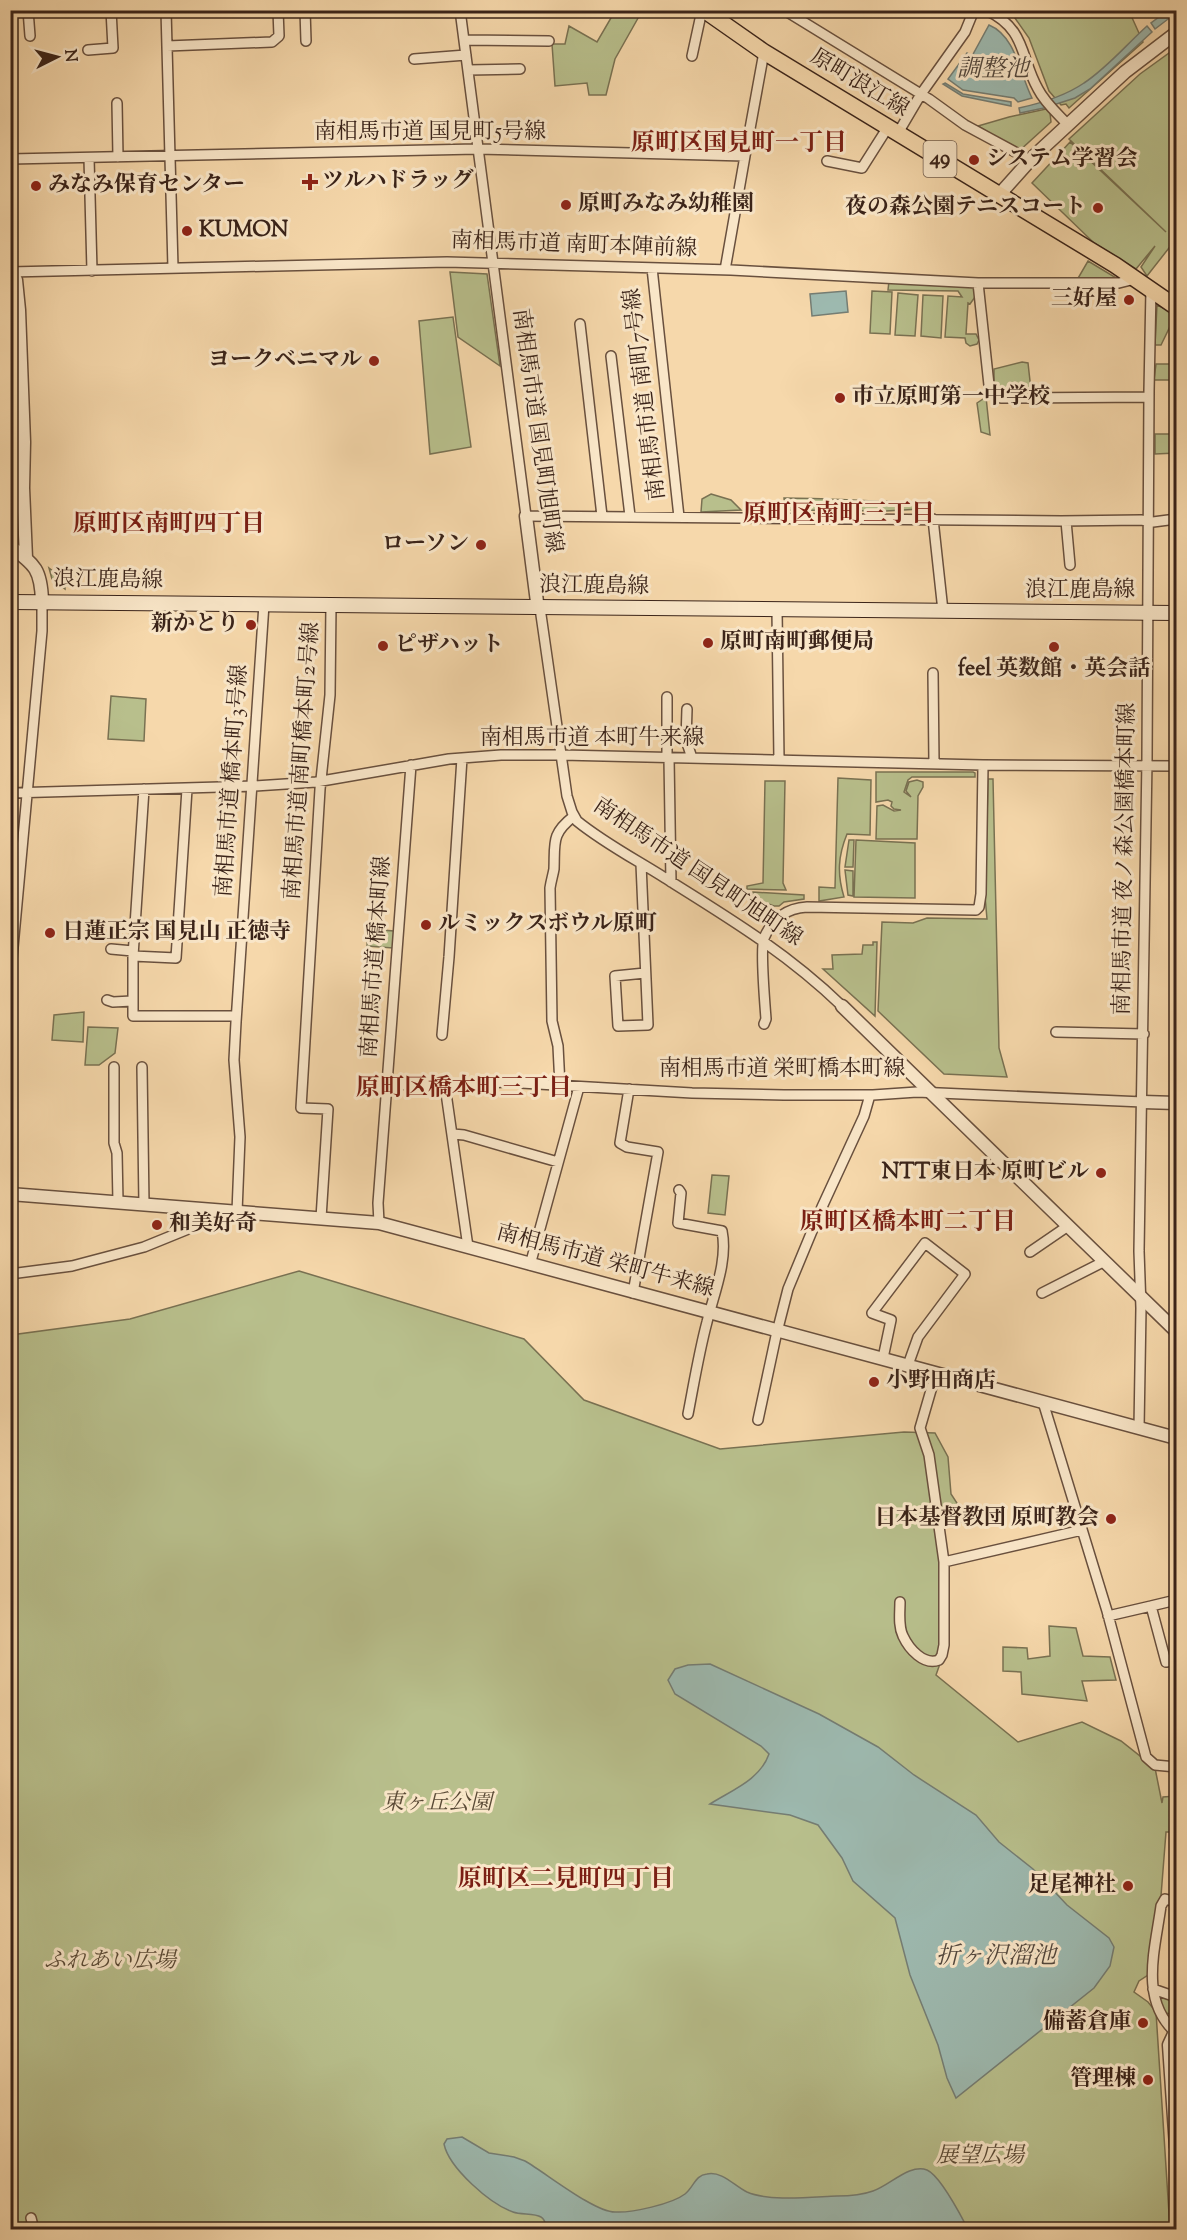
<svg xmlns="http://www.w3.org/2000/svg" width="1187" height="2240" font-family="'Sorts Mill Goudy','Noto Serif JP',serif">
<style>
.green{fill:#b8bf8c;stroke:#797152;stroke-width:1.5}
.water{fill:#9db9af;stroke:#757d73;stroke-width:1.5}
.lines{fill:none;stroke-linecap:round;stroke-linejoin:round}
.minor-casing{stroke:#69503e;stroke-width:12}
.tertiary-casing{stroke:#69503e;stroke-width:15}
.secondary-casing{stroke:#3a2319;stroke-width:16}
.primary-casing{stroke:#3a2319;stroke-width:18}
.minor{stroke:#f9e6c8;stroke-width:9}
.tertiary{stroke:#f9e6c8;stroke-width:12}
.secondary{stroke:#f9e6c8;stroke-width:14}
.primary{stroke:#f6d8ab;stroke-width:15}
.poi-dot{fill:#8f2418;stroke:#f9e6c8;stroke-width:2}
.labels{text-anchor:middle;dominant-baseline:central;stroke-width:6;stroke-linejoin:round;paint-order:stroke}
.shield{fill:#f9e6c8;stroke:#735e4e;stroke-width:1.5}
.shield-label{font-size:21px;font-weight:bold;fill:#3a2319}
.street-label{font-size:22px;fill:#3a2319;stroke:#f9e6c8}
.poi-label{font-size:22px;font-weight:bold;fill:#3a2319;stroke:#f9e6c8;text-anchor:start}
.park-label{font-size:22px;font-style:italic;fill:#5a4a36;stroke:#f9e6c8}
.water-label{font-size:24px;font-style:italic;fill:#53483e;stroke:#f9e6c8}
.neighbourhood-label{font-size:24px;font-weight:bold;fill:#7a1f14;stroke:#f9e6c8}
</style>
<rect width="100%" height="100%" fill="#f6d8ab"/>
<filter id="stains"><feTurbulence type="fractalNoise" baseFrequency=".00333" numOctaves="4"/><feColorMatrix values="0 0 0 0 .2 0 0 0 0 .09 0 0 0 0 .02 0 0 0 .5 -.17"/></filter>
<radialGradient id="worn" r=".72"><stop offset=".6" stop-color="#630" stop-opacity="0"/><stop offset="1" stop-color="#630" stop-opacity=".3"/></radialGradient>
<path class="green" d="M615 11H642L615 59 606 95H589L587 83 555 86 552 44H565L569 26 597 42Z
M1010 11H1129L1143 42 1069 108 1066 104 1061 105 1049 91 1029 38Z
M1176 48V239L1147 276 1141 267 1155 246 1136 269 1094 243 1032 183 1070 142 1166 232 1069 139 1140 74Z
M1046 109 1050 113 1051 122 1019 151 978 126 1009 117Z
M1088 261 1118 279 1077 280Z
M450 272 487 274 500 366 458 337Z
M889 281 975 287V297L970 304 968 303 966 334H976L979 340 977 344 970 346 966 343 965 338 945 337 948 296 962 297 958 291 888 290Z
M872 291 892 292 890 334 870 333Z
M898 293 918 295 915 336 895 335Z
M923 295 943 296 941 338 921 336Z
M1157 305 1176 314 1161 345H1155Z
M453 317 471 447 430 454 419 321Z
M1022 362 1028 363 1031 390 1000 391 994 382V369Z
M1156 364H1176V380H1154Z
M986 397 990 435 981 432 977 403Z
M1155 434H1176V453L1155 454Z
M711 494 731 500 741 510 701 512 702 499Z
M784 498C829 498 875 502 920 502V509L886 511 785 510Z
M49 568 65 580V589L52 579Z
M111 696 146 699 144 741 108 739Z
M876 772H973L975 773V777H912L908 780 904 792 911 797 906 791 909 782 917 780 923 782V787L918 796 917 839H876L877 806 883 805 894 811 901 810 894 809 891 806 892 802 888 800 876 802Z
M838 778 871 780 870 835 847 834C838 856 837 874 844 897L819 901V887L835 888Z
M988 779H993L999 1048 1007 1077 944 1074 878 1011 882 922 913 923 927 918 987 919 985 896Z
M765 781H785L783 883 786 890 747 889V886L763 883Z
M849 840H854L853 867H845Z
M856 840 915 843V898L854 897Z
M845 870 853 871V896L848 895Z
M753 892 804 895V899L784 902 779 906H774L752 898Z
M368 929 394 931 393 948 367 946Z
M873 942H877L875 1016 823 969H833L832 955 862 954 863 945H873Z
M84 1012 83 1042 52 1040 54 1015Z
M88 1027 118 1028 115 1053 99 1065H85Z
M712 1175 729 1176 725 1215 708 1213Z
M299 1271 524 1339 584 1400 720 1449 904 1432 935 1433 948 1457 951 1494 968 1520 943 1528 949 1568 948 1641 936 1675 1018 1742 1082 1722 1121 1741 1155 1768 1162 1803 1163 1797 1176 1796V1832H1166L1161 1896 1148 1975 1139 1981 1134 1992 1148 2002 1156 2012 1170 2229H11V1335L130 1319Z
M1049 1626 1076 1628 1083 1656 1110 1657 1116 1680 1082 1681 1087 1701 1022 1694 1021 1672 1003 1671V1647L1027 1648 1028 1659 1050 1656Z
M1157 1994 1176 2002V2016L1163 2012Z"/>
<path class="water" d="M1167 11H1176V13L1155 29 1151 23Z
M989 25C1016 36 1020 75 1032 98L1018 102 1014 98 963 90 948 79 967 53 972 56Z
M1147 26 1152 32 1090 89 1075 98 1044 108 1020 113 1019 108C1042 103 1065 96 1084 83 1107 68 1126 45 1147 26Z
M945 83 963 94 1011 102V106L962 96 943 84Z
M846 291 848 312 812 316 810 294Z
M710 1664 819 1714 878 1747 914 1775 976 1815 999 1842 1033 1869 1067 1905 1109 1938 1114 1947 1110 1966 1094 1988 956 2098 947 2078 938 2045 910 1975 895 1918 853 1881 842 1858 818 1825 790 1815 710 1804C732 1790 760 1780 769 1754L761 1746 675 1694 668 1680 675 1669 688 1665Z
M462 2137 489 2153 514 2157 525 2161C546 2173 594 2212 615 2212 632 2213 672 2204 685 2194 694 2187 695 2175 707 2174 723 2171 734 2186 747 2192 770 2202 812 2197 837 2196 849 2196 862 2195 873 2191 889 2186 910 2163 927 2170 941 2176 961 2216 968 2229H547C546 2225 545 2219 541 2217 534 2213 521 2215 513 2212 490 2204 449 2168 444 2144L447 2139Z"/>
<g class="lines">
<defs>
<path id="minor" d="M28 10 30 36
M166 10 173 268
M305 10 306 41
M460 10 526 516 1061 521 1141 520 1153 522 1176 519
M784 10 929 99 965 125 1030 160
M986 10C1027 29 1020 58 1038 89 1045 103 1058 114 1068 125
M464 40 549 41
M167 46 272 42 279 36 278 10
M88 50 113 48 111 10
M692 56 702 10
M414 59 466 55
M468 70 520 69
M117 103 118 157
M898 133 921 94 965 32 974 10
M89 158 92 271
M10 159 477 149 745 156 764 52
M827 161 862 168 888 127
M652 268 679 517
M725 270 745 156
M10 272 447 262 731 270 978 283H1119L1135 279
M978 283 989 385 995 394 1001 398 1148 397
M580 324 602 516
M611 356 630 516
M933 519 943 611
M1066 521 1070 565
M540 608 567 796 572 812 577 821C604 843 635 859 665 878 729 918 787 953 842 1006
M777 610 779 760
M933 673 934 763
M667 697V758
M687 709 686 740 692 758
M669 758 671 882
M144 789 133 956V1016H236
M10 793 255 786 316 782 449 759 501 755H562L983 765 1176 766
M641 864 648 1025 618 1026 615 976 645 973
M111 949 133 951
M133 956 176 958 187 789
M10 980 42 631V601
M107 1000 113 1002 132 1001
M764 1024 766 1019C765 1005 760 948 764 938 772 919 787 908 807 907L976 910 979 907 981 894 983 765
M1056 1032 1144 1034
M442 1035 449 957 462 758
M114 1067V1143L117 1153 118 1202
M142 1067 144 1205
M388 1084 443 1086 505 1082 692 1093 784 1095H873L917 1092 1143 1102
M445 1086 468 1247
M560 1086 558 1046 552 1021 550 888C551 881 553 875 554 869 555 842 551 834 574 816
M629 1089 620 1143 627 1147 658 1152 633 1293
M453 1134 464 1135 558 1162
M679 1190 681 1193 678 1223 722 1231C728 1261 714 1293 707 1322 699 1352 694 1383 688 1414
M237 1212 240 1137 234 1060 236 1022 264 604
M321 1218 328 1109 301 1108 320 789 330 695 331 605
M379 1223 378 1203 411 765
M1030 1252 1068 1226
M530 1265 579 1087
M10 1274 72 1266 144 1247 203 1223 212 1210
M1042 1293 1105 1261
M883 1358 891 1320 872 1313 925 1243 965 1274 918 1337 908 1365
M936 1373 920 1428 929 1455 944 1562 1082 1530
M1043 1402 1107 1611 1146 1757 1155 1765 1176 1767
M758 1420 776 1336 788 1289 822 1207 864 1116 870 1095
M1139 1428 1141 1308 1139 1251 1147 760 1149 391 1151 289
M900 1602C900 1613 898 1626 903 1636 909 1649 924 1666 939 1660L942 1655 944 1645V1562
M1151 1606 1176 1600
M1108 1616 1151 1606 1166 1662 1176 1660
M1176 1902 1165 1899 1161 1906C1155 1950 1139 2000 1176 2033
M1153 1989 1176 1997
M31 2218 34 2230"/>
<path id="tertiary" d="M999 195 1033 157 1125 72 1176 33
M10 270 16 280 19 310 24 442 23 488 26 558
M526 516 537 602 540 608
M10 546C35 565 41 569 42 601
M842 1006 1176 1331
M1143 1102 1176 1103
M10 1194 379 1223 1176 1438
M1175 2032 1169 2045 1176 2147"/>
<path id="secondary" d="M10 602 1176 613"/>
<path id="primary" d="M704 10 764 52 1115 265 1176 307"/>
</defs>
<use href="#minor" class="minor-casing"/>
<use href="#tertiary" class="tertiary-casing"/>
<use href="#secondary" class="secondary-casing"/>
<use href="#primary" class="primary-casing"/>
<use href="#minor" class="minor"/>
<use href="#tertiary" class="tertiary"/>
<use href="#secondary" class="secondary"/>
<use href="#primary" class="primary"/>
</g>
<g class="poi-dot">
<circle cx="974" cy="160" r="6"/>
<path d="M307 173h6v6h6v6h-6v6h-6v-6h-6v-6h6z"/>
<circle cx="36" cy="186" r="6"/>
<circle cx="566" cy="205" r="6"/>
<circle cx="1098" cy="208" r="6"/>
<circle cx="187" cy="231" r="6"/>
<circle cx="1129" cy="300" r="6"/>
<circle cx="374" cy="361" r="6"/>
<circle cx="840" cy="398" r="6"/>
<circle cx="481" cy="545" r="6"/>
<circle cx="251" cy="625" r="6"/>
<circle cx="708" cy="643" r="6"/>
<circle cx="383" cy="646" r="6"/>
<circle cx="1054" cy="647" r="6"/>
<circle cx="426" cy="925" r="6"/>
<circle cx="50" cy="933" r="6"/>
<circle cx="1101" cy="1173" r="6"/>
<circle cx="157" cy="1225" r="6"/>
<circle cx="874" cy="1382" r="6"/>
<circle cx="1111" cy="1519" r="6"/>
<circle cx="1128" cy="1886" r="6"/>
<circle cx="1143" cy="2023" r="6"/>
<circle cx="1148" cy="2080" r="6"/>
</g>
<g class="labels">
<rect class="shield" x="923.5" y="141" width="33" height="36" rx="4.5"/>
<g class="shield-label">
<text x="940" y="159">49</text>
</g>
<g class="street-label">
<text transform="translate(859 84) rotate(31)">原町浪江線</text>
<text x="430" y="133">南相馬市道 国見町5号線</text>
<text transform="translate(574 246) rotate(2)">南相馬市道 南町本陣前線</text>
<text transform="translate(646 394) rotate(-97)">南相馬市道 南町7号線</text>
<text transform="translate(536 431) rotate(82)">南相馬市道 国見町旭町線</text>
<text transform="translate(108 581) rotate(1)">浪江鹿島線</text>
<text transform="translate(594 587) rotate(1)">浪江鹿島線</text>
<text x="1080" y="591">浪江鹿島線</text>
<text x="592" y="739">南相馬市道 本町牛来線</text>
<text transform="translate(303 761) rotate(-86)">南相馬市道 南町橋本町2号線</text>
<text transform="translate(233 781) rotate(-86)">南相馬市道 橋本町3号線</text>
<text transform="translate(1126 859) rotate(-89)">南相馬市道 夜ノ森公園橋本町線</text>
<text transform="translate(697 873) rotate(34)">南相馬市道 国見町旭町線</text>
<text transform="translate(377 957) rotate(-86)">南相馬市道 橋本町線</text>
<text x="782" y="1070">南相馬市道 栄町橋本町線</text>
<text transform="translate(605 1262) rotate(15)">南相馬市道 栄町牛来線</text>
</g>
<g class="poi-label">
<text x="986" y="160">システム学習会</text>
<text x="322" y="182">ツルハドラッグ</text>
<text x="48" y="186">みなみ保育センター</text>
<text x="578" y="205">原町みなみ幼稚園</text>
<text x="1086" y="208" text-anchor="end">夜の森公園テニスコート</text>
<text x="199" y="231">KUMON</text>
<text x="1117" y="300" text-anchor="end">三好屋</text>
<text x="362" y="361" text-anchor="end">ヨークベニマル</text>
<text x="852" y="398">市立原町第一中学校</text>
<text x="469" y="545" text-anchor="end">ローソン</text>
<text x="239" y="625" text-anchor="end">新かとり</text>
<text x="720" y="643">原町南町郵便局</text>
<text x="395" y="646">ピザハット</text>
<text x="1054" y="670" text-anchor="middle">feel 英数館・英会話</text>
<text x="438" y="925">ルミックスボウル原町</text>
<text x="62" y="933">日蓮正宗 国見山 正徳寺</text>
<text x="1089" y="1173" text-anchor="end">NTT東日本 原町ビル</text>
<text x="169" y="1225">和美好奇</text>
<text x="886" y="1382">小野田商店</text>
<text x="1099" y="1519" text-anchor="end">日本基督教団 原町教会</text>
<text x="1116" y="1886" text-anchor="end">足尾神社</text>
<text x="1131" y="2023" text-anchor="end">備蓄倉庫</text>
<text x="1136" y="2080" text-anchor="end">管理棟</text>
</g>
<g class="park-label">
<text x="437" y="1804">東ヶ丘公園</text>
<text x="110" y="1962">ふれあい広場</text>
<text x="980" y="2157">展望広場</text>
</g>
<g class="water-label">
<text x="993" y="70">調整池</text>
<text x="996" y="1957">折ヶ沢溜池</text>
</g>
<g class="neighbourhood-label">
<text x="739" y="144">原町区国見町一丁目</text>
<text x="839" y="515">原町区南町三丁目</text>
<text x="169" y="525">原町区南町四丁目</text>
<text x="464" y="1089">原町区橋本町三丁目</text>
<text x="908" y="1223">原町区橋本町二丁目</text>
<text x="566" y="1880">原町区二見町四丁目</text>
</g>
</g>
<rect width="1187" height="2240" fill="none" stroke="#f6d8ab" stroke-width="36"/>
<rect x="12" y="12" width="1163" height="2216" fill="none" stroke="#3a2319" stroke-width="3"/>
<rect x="18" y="18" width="1151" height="2204" fill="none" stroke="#3a2319" stroke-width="1.5"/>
<g transform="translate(57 57) rotate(84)" stroke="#f9e6c8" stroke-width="4.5" paint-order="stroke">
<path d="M0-4.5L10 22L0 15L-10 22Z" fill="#3a2319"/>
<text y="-9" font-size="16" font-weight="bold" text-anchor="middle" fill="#3a2319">N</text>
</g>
<rect width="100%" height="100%" filter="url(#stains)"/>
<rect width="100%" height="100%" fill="url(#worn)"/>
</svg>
